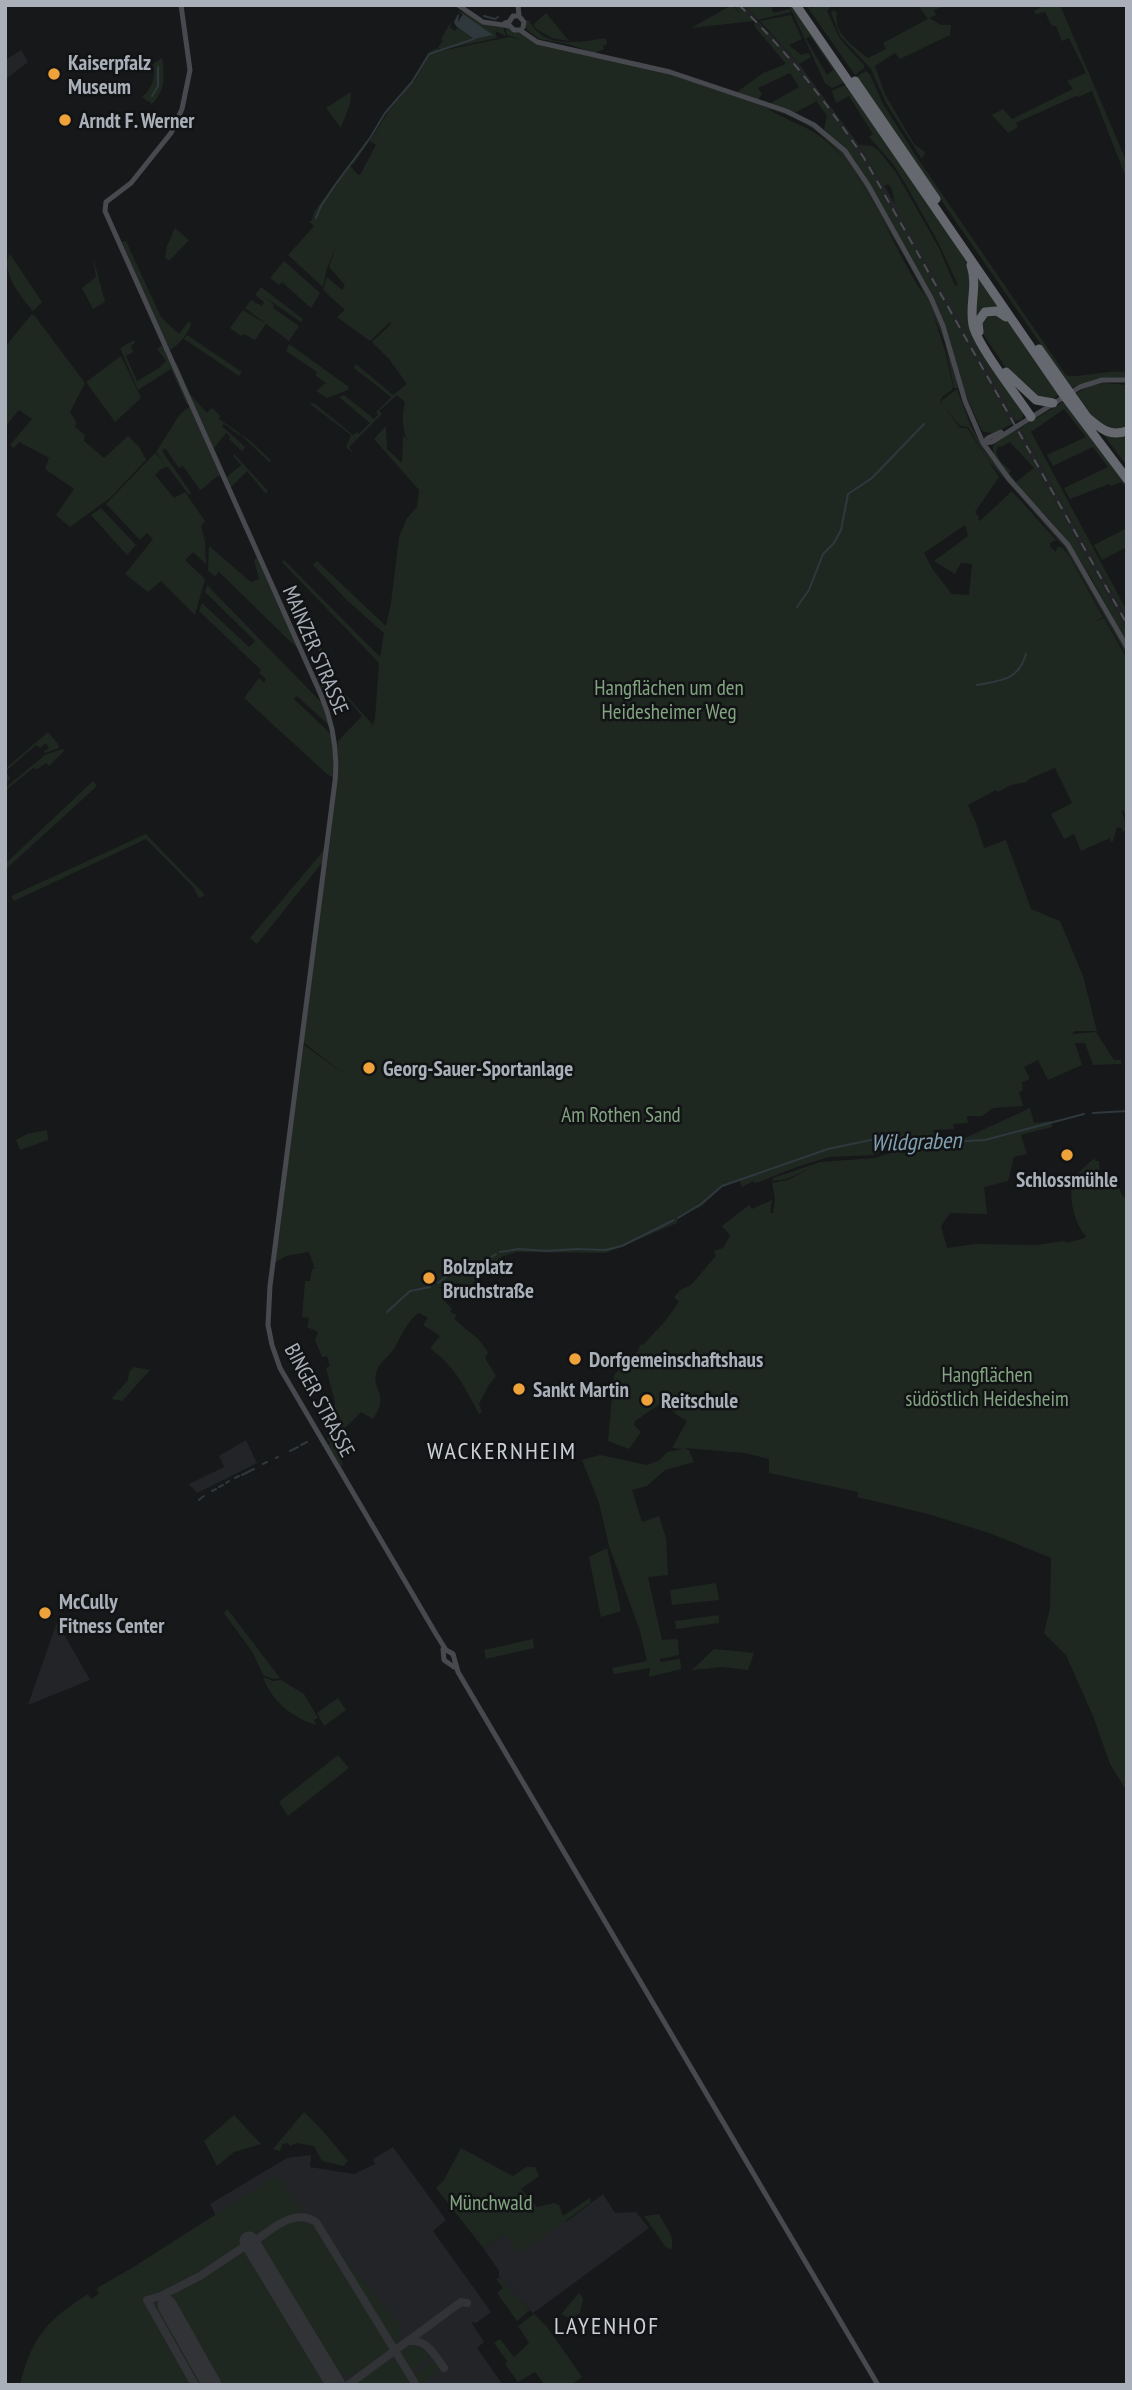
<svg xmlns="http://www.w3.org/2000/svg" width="1132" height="2390" font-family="'PT Sans Narrow',sans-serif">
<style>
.built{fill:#232427}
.green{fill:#1f2820;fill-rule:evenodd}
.water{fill:#2e383d}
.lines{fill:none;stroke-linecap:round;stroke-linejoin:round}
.stream{stroke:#2e383d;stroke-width:2}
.taxiway{stroke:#323336;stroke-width:8}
.runway{stroke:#323336;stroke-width:19}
.secondary{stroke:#47494e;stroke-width:5}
.motorway{stroke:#65686f;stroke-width:9}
.rail{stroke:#4c4e53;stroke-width:2;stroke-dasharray:9 7;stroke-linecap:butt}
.poi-dot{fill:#efa23a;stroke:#121315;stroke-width:2.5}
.labels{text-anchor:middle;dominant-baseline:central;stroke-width:5;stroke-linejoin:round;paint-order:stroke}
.poi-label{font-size:21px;font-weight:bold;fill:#aab0b9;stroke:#121315;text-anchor:start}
.street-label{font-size:21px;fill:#aab0b9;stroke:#121315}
.park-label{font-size:21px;fill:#82a481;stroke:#121315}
.water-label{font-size:23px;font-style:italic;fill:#82a1b3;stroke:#121315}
.quarter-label{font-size:24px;letter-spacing:2px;fill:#cbcfd5;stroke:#121315}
</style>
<rect width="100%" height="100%" fill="#17181a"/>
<path class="built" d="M737 5H743L799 64 859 145 900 212 1016 421 1012 424 896 215 844 131 833 115 757 24Z
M21 50 28 62 5 80V60Z
M1020 428 1127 619V629L1016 430Z
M246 1440 257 1463 197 1493 189 1484 224 1467 219 1456Z
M57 1622 90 1680 28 1705Z
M393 2147 446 2220 433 2231 491 2312 476 2323 471 2322 484 2342 477 2348 503 2385H26L68 2313 218 2220 210 2204 287 2158 311 2155 310 2167 354 2174 375 2164 373 2159Z
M603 2194 615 2213 636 2212 649 2228 533 2313 499 2278V2271L484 2249 505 2235 567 2221Z"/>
<path class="green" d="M732 5 741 15 734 5H737L754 21 691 28Z
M743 5H771L773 13 790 9 791 12 758 20Z
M789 5H793L845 82 832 88 825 83ZM810 36 833 70 827 75 806 39Z
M806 5 813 8 812 5H832L827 11 840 39 864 65V68L855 75Z
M918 5H947L934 10 936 15 929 18 941 25H951L950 35 900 59 895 53 875 66 885 94 914 144 925 152 922 159 886 103 871 69 840 36 831 12 834 10 837 13C833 34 854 46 868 58L886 49 883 43 928 19Z
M1045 5H1060L1127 163V180L1092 91 1078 97 1076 96 1016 123 1018 127 1008 133 992 115 1003 109 1012 119 1073 89 1067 81 1086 73 1069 38 1062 41 1056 26H1052L1045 12 1036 14 1034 11Z
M457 11C474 13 485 29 503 27L506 36 495 31 497 38 441 50 438 47 443 41 441 39 451 22 450 28 455 31 458 27 474 39 492 35Z
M546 13 569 41 552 38 535 28 534 24Z
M791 15 802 39 789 45 801 55 808 53 811 57 799 64 760 21Z
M529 20C543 50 580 42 606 38L607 44 603 46 604 49 595 53 568 44 539 39 525 28 526 21Z
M756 23C783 53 812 84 835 117 902 213 955 322 1012 424L994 433 984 432 981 429 963 389 945 328 854 159 824 129 827 116 810 92 817 101 794 113 769 104 799 87 790 73 758 88 762 94 758 100 737 92 763 73 786 64 755 27 754 24Z
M505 27 520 32 530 40 657 70 786 113 819 131 842 150 865 183 929 299 946 340 958 388H954L945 343 933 314 945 351 953 386 952 390 943 396 940 401 960 428H967L999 477 975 512 979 517 978 519 980 521 1012 491 1056 540 1050 543V547L1056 552 1057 547H1062L1069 556 1103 617 1095 622 1104 618 1127 659V822L1124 811H1122L1127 830 1122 832 1123 829 1117 827 1113 841 1111 842 1110 838 1081 851 1074 834 1064 839 1051 814 1072 803 1055 768 1029 779 1027 782 1011 785 998 792 996 790 968 805 976 823 984 848 1006 840 1031 909 1060 921 1083 976 1097 1031H1075L1072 1034 1096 1032 1114 1060H1121V1064L1093 1065 1085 1043H1075L1082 1065 1048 1080 1038 1060 1024 1067 1030 1079 1022 1082 1023 1090 1019 1092 1023 1105 1022 1106 993 1108 982 1116H967L968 1123 953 1124 954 1129 933 1130 935 1136 872 1155 829 1157 797 1167 759 1182 754 1183 753 1181 742 1187 739 1180 722 1187 702 1206 678 1218 677 1223 606 1253 516 1252 501 1257V1261L493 1263 471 1285 444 1282 443 1287H438L443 1289 444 1301 452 1309 450 1312 457 1315 454 1319 478 1339 488 1352 485 1358 496 1376 488 1386 479 1404 482 1412 479 1414C464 1386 456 1368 430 1348L440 1336 423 1325 428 1318 419 1313C407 1321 401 1337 395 1347 390 1356 378 1363 376 1373 372 1392 390 1393 373 1419L361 1412 339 1434 343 1440 337 1447 343 1456 340 1458 343 1465 341 1466 328 1445 331 1443 327 1439 341 1421 339 1415H335V1402L326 1368 330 1366 327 1356 322 1357 315 1340 318 1332 307 1327 309 1318 302 1317 305 1281H310L312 1269H315L309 1252 286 1256 276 1262 274 1260 304 1045 347 1076 303 1042 338 763V741L362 716 335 684 321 688 316 678 330 670 307 631 309 629 335 669 331 673 337 685 373 725 371 729 375 719 379 663 282 562 284 560 380 657 384 633 348 601 313 565 317 561 386 626 391 603 399 537 407 518 417 507 419 490 374 439 386 426 387 449 402 463 403 435 407 440C402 428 402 415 405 402L397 395 379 411 382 414 349 447 354 454 346 447 351 435 310 404 314 403 353 435 357 432 359 434 370 423 339 397 344 395 374 419 378 415 376 412 391 397 354 368 356 364 393 395 407 384 389 359 372 342 391 324 390 322 370 341 337 317 345 310 323 290 327 277 342 290 345 285 329 267 337 244 327 268 323 287 288 255 314 226 309 222 312 220 314 212 349 164 357 174 360 175 376 145 369 141 353 165 351 162 366 141H370L388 112 415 80 430 52 437 48 441 51 509 37 522 40 507 35ZM768 109C834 125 858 177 889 231 901 252 916 274 925 297 894 251 868 175 825 140 806 125 788 121 768 109ZM965 525 968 536 934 561 955 574 961 563 972 564 969 595 952 594 933 570 924 553Z
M162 58C165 76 165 91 152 104L142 97C151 90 157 76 153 64Z
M866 71 870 75 883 104 916 156 1066 375C1078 379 1107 369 1127 372V378H1099L1071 388 856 77Z
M847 84 966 261 971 271 970 325 1024 410 1022 419 1016 421 895 205 892 189 888 184 884 186 859 145 872 146 879 151 897 174 939 248 955 286 958 285 937 240 906 185 893 164 869 137 873 134 849 96 836 103 832 91Z
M351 92 350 104 341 128 326 108Z
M175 228 189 240 170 260 165 258 167 246Z
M126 241 161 317 179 334 189 321 191 324C188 333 180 344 170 350L167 346 169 344H166L122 242Z
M10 254 42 302 33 311C21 297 0 272 10 254Z
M93 257 105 302 93 309 82 288 96 277Z
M284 261 320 293 311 308 282 282 279 285 270 278Z
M974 269 1004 313 999 310 977 319 973 310Z
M261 287 303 319 301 322 263 296 274 305 273 308 299 326 289 341 245 308 251 300 262 306 264 302 255 295Z
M243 310 266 324 255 340 244 334 241 336 230 328Z
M986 313 1005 317 1059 395 1049 401H1043L1006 368 981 331 980 325Z
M31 315H34L85 383 70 412 76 422 75 427 85 435 84 441 104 458 128 436 140 448 146 460 110 498 70 527 56 515 74 489 45 469 49 458 19 442 14 448 10 445 32 419 19 410 5 427V347Z
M187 335 242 372 239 376 184 339Z
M134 340 135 343 131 346 133 352 126 356 137 381 159 368 166 361 157 349 162 345 189 404 187 405 171 369 138 390 120 348Z
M289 344 349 387 348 390 327 398 316 391 326 383 315 375 317 372 286 351Z
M121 356 141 398 115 422 86 382Z
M174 361 177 364 190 394 207 413 212 408 220 415 219 419 248 439 271 460 270 463 240 434 239 435 224 424 222 426 245 447 242 451 229 439 230 436 226 433 214 448 227 477 241 465 233 456 234 454 268 491 266 494 247 471 231 487 240 508Z
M1103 383 1127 385V429L1121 431 1097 423 1076 393 1091 386Z
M957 389 970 424 986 453 1067 547 1127 650V656L1065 548 988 460 968 427 960 426 943 405 941 401Z
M1063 402 1127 483V489L1121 482 1111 486 1109 484 1070 499 1064 488 1108 467 1093 447 1053 466 1047 455 1086 437 1064 409 1031 432 1127 611V619L1020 428Z
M190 406 220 475C210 480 208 486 200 490L183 466 179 468 165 448 162 451 191 493 189 495 168 467 162 468 155 475 174 498 185 492 205 521 201 526 205 542 206 564 193 552 185 560 205 579 195 615 161 581 148 592 125 574 153 539 147 533 140 540 106 504 155 453 163 461 156 452 180 414Z
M1016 430 1127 629V644C1103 600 1081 553 1047 517 1036 505 993 464 993 450 992 440 1008 434 1016 430ZM1010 442 1034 468 1016 482 1009 473 1011 471 1001 462 996 453 998 446 1001 447Z
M1100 430 1127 432V466Z
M101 508 136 545 127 555 91 515Z
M1127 528V547L1102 560 1094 545Z
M209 546 251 582 259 579 254 560 257 558 299 650 219 572 215 576 208 571Z
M207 585 324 705 331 727 297 696 294 699 333 736V777L328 775 244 698 259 678 264 683 266 679 259 673 261 670 199 611 202 603 249 647 255 641 205 592Z
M48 732 58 744 59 748 45 753 44 751 49 748 46 743 40 748 36 745 6 771 10 779 5 783V769Z
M62 749 65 750 49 766 46 763 37 769 33 768 5 791V788L45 755Z
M93 781 97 786 5 870V864Z
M146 834 205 895 199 898 193 887 146 839 14 901 11 896Z
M324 850 322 863 257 944 250 938Z
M1030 1108 1034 1123 1051 1121 1052 1127 1021 1135 1027 1154 1014 1157 1008 1181 984 1187 987 1214 950 1213 941 1226 947 1248 975 1244 1036 1245 1065 1241 1066 1243 1085 1238 1086 1236C1075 1225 1068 1198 1073 1183 1076 1173 1086 1165 1095 1158V1161H1099L1100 1173 1106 1174 1107 1185 1118 1186 1123 1197H1127V1791L1110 1764 1093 1716 1066 1655 1044 1633 1050 1608 1051 1558 992 1534 928 1514 857 1497 858 1492 769 1473V1459L745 1453 684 1448 689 1450 694 1462 665 1470 647 1486 632 1490 642 1522 659 1516 666 1538 668 1575 648 1577 662 1640 677 1639 678 1641 679 1655 660 1659V1662L680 1659 681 1669 649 1677 650 1668 614 1674 612 1668 647 1661 640 1631 609 1546 599 1503 582 1460 600 1455 647 1465 660 1460 667 1452 683 1449 672 1448 687 1421 677 1415 664 1403 666 1400 635 1421 634 1425 641 1432 629 1449 608 1441 614 1375 638 1351 640 1345 644 1344 665 1321 679 1302 674 1297 680 1290 691 1285 716 1256 714 1251 723 1248 730 1236 722 1226 749 1205 752 1209 772 1200 770 1213H773L775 1198 772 1183 788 1180 813 1167 787 1179 772 1181 773 1178 820 1162 875 1158 911 1147 915 1149 913 1154 916 1155 918 1148 933 1144 941 1145 935 1142 965 1138Z
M47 1130 48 1140 20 1150 16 1140 27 1134Z
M134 1367 150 1370 122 1401 111 1399 128 1380 129 1372Z
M607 1548 621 1611 601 1617 589 1557Z
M716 1583 719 1600 672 1605 670 1590Z
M226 1610H228L280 1678 273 1679 263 1675 253 1653 224 1613Z
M719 1615V1623L676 1629 675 1621Z
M533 1639 534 1648 486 1659 484 1650Z
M714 1649 754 1653 748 1670 722 1667 692 1670Z
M263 1677 273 1681 281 1680 304 1694 318 1718 314 1720 316 1725C292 1717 272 1702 263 1677Z
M338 1698 346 1710 324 1726 317 1713Z
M338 1755 349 1768 288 1816 279 1802Z
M304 2112 321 2129 348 2161 343 2166 322 2161 314 2146 297 2143 290 2146 288 2143 282 2144 280 2151 273 2149Z
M234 2115 261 2144 234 2152 217 2166 204 2141Z
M461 2148 513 2176 526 2167H535L539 2176 521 2189 537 2207 554 2203 559 2205 563 2216 591 2197 590 2203 521 2253 505 2235 484 2249 436 2188 444 2180Z
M276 2176 302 2208V2212L287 2218 245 2244 331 2385H20C31 2338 48 2319 88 2294L91 2299 99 2294 97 2288 135 2266Z
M659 2214C666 2228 676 2237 671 2250L665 2246 644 2216Z
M302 2219 311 2223 318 2231 390 2348 388 2352C372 2364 350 2387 332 2368L259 2249 261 2241C273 2233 286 2220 302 2219Z
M334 2246 399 2324 401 2334 397 2344H394Z
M499 2278 530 2310 517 2321 497 2293 503 2288 496 2279Z
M579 2293 583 2298 580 2313 571 2319 561 2314Z
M534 2314 547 2327 582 2377 574 2383V2385H545L535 2372 518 2382 505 2364 507 2361 494 2343 500 2339 514 2357 529 2343 518 2326Z
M416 2347 426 2350 430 2357 411 2371 400 2353 406 2348Z
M394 2357 412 2385H355L360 2380Z
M432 2361 439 2367V2372L422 2384 418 2383 415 2374Z"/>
<path class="water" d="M458 14 459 15 458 22 463 14 493 35 474 39 456 26 454 22Z"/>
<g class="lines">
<path class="stream" d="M484 16 495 19 498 17
M152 96 158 86V67
M316 218 321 206 335 185 370 138 385 113 412 82 429 54 474 39
M797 607 809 590 823 554 834 543 841 530 848 494 872 478 924 424
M977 685C1001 680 1018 681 1026 654
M1093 1113 1127 1111
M678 1218 701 1204 722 1186 828 1149 885 1137 927 1138 950 1142 985 1140 1084 1114
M500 1252 519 1249 547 1251 577 1249 605 1250 622 1246 674 1220
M438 1283 455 1270 478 1265 496 1254
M387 1312 410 1291 430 1287
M301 1445 307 1442
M290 1451 298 1447
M276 1458 278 1457
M263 1464 267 1462
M242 1475 254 1469
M235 1478 239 1476
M226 1483 229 1481
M219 1487 223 1485
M212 1491 216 1489
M201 1498 204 1496
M199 1500 200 1499"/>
<path class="taxiway" d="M253 2249 256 2240C274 2228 294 2208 316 2222L416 2385
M161 2296 200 2276 254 2240
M167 2305 161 2296 147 2300 195 2385
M411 2341C428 2340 435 2356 444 2368
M332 2378 342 2385
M348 2385 461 2302 467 2303"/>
<path class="runway" d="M249 2241 336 2385
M167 2305 212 2385"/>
<path class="secondary" d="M181 5 190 70 182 109 171 133 131 183 106 202 105 211 321 695C333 723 338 750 335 781L270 1286 268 1325 272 1345 280 1368 436 1634 446 1650 453 1654 458 1672 878 2385
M458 5 483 22 510 26 514 30H520L537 42 670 72 786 111 814 125 845 151 868 185 931 298 943 326 965 401 983 443 1009 479 1068 545 1127 647
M518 5 519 16 524 22 523 27
M505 23 509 22 513 16H519
M983 443 992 442 1080 387 1102 380H1127
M983 443 988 438 1001 432
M443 1649 444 1660 454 1667"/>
<path class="motorway" d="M796 5 1063 394 1127 479
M855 81 936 199
M971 265C978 286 969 304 973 325 977 345 1018 397 1031 417
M979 332 978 322 985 312 997 311 1006 317
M1039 349 1092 424
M1006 372 1036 400 1053 403
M1088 418C1101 429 1110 437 1127 431"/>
<path class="rail" d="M739 5C787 51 827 103 864 158L1127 624"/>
</g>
<g class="poi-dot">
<circle cx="54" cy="74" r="7"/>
<circle cx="65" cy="120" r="7"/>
<circle cx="369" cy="1068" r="7"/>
<circle cx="1067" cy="1155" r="7"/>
<circle cx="429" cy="1278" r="7"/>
<circle cx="575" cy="1359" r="7"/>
<circle cx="519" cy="1389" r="7"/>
<circle cx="647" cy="1400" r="7"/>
<circle cx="45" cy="1613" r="7"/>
</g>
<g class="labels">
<g class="poi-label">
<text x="68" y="62">Kaiserpfalz<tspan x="68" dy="24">Museum</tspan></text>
<text x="79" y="120">Arndt F. Werner</text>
<text x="383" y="1068">Georg-Sauer-Sportanlage</text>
<text x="1067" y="1179" text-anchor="middle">Schlossmühle</text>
<text x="443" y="1266">Bolzplatz<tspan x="443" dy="24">Bruchstraße</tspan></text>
<text x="589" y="1359">Dorfgemeinschaftshaus</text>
<text x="533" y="1389">Sankt Martin</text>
<text x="661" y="1400">Reitschule</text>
<text x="59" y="1601">McCully<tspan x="59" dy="24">Fitness Center</tspan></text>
</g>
<g class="street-label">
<text transform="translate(316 650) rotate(67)">MAINZER STRASSE</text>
<text transform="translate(320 1400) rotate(62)">BINGER STRASSE</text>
</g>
<g class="park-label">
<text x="669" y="687">Hangflächen um den<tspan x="669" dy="24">Heidesheimer Weg</tspan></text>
<text x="621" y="1114">Am Rothen Sand</text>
<text x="987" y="1374">Hangflächen<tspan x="987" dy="24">südöstlich Heidesheim</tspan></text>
<text x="491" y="2202">Münchwald</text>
</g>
<g class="water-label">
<text transform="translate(916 1141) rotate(-2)">Wildgraben</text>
</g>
<g class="quarter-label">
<text x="502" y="1450">WACKERNHEIM</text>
<text x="607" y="2325">LAYENHOF</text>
</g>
</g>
<rect width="1132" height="2390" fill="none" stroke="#aab0b9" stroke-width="14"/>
</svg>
